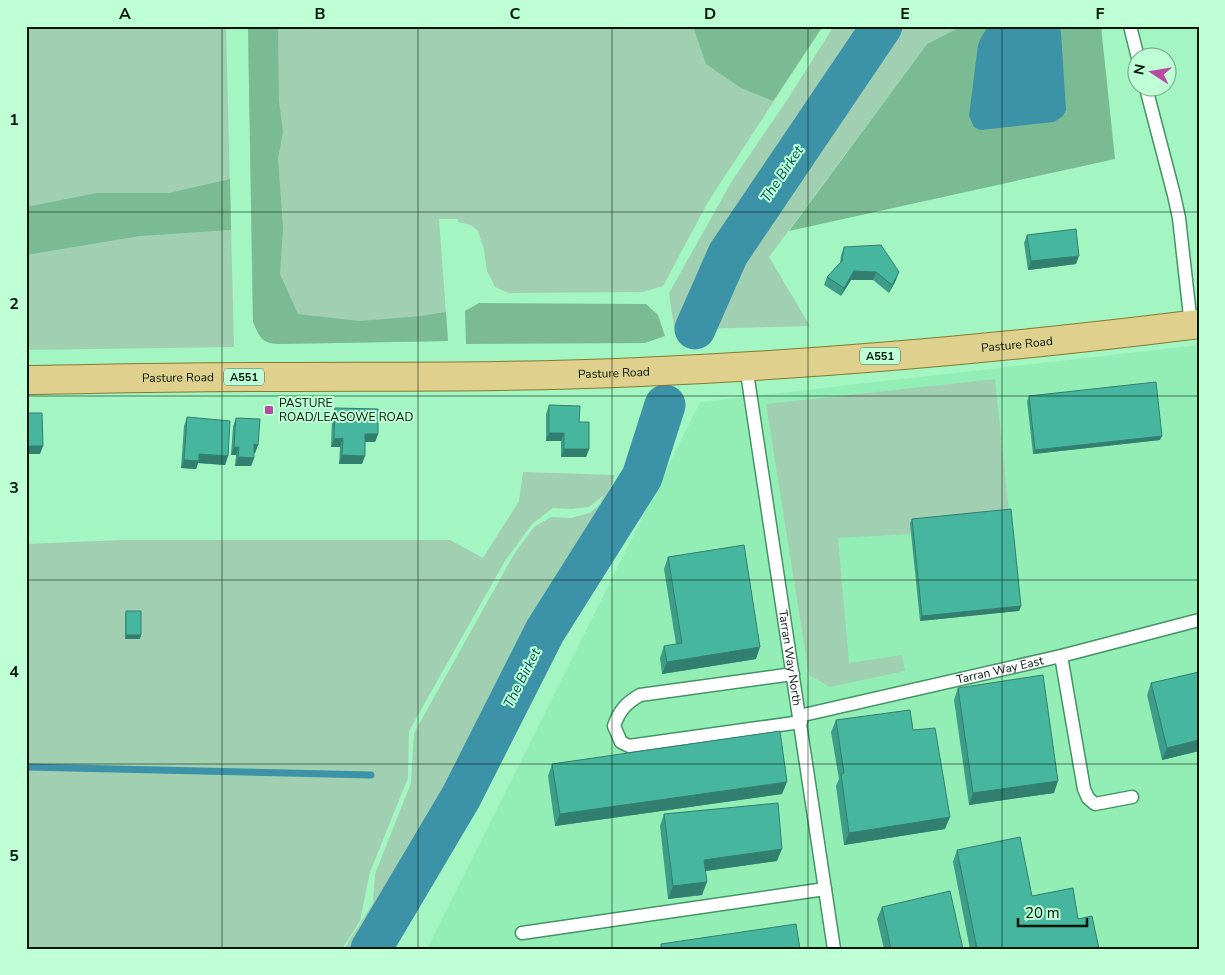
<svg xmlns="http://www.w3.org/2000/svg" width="1225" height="975" font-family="'Nunito Sans',sans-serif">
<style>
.built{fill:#93eeb6}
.green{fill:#a0d0b1}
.forest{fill:#7bbb93}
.water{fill:#3c93a8}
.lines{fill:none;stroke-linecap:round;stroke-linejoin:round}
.stream{stroke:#3c93a8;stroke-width:7}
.river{stroke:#3c93a8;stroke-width:41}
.service-casing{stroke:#439466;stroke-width:15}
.primary-casing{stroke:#837b2f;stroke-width:30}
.service{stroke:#fff;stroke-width:12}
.primary{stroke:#dfd08e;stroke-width:28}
.wall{fill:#3d9d88}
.shaded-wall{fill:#327f6f}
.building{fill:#47b69e;stroke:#327f6f}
.grid{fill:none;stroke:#001609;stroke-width:1;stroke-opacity:0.55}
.poi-dot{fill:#ba49a4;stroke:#beffd5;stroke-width:2}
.labels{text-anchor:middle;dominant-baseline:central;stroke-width:4;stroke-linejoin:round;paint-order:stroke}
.shield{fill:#beffd5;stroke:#395c46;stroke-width:1}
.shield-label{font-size:11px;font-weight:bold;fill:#001609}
.street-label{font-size:12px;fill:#001609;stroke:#beffd5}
.poi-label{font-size:12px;fill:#001609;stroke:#beffd5;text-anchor:start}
.water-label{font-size:14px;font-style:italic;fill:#00505f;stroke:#beffd5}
.neatline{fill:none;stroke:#001609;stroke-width:2}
.grid-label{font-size:16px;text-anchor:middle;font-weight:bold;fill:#001609}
</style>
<rect width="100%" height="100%" fill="#a3f5c2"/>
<path class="built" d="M1199 345V949H427L700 402Z"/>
<path class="green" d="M26 26H226L234 347 26 350Z
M248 26H823L708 202 663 286 643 292 509 293 495 287 487 271 484 250 478 231 471 225 458 222V219H439L448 341 279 344C261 343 260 337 253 322Z
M834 26H962L927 44 769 257 810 326 695 329 675 334 669 293 732 181 789 97Z
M995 379 1009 513 911 523 912 534 838 538 849 663 902 655 905 671 830 687 809 675 766 404Z
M523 472 615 475 598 522 503 673 400 878 356 949H344L373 903 375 874 411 783 414 733 514 554 534 527 551 517 571 518 590 513 599 505 604 495 589 507 571 509 553 508 532 524 505 561 409 731 408 778 370 872 360 921 342 949H26V544L122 540H450L483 558 519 501Z"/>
<path class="forest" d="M248 26H278L279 101 283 132 278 158 283 228 280 274 298 314 359 321 421 316 446 312 448 341 279 344C261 343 260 337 253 322Z
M693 26H823L773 101 741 88 706 64Z
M962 26H1101L1115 159 789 231 927 44Z
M230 179 231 230 140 236 26 255V207L97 193H169Z
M479 303 646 304 658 315 665 336 645 343 466 344 465 311Z"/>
<path class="water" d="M988 26H1059L1061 32 1066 110 1063 116 1054 122 980 130 974 127 969 116 978 45 981 38Z"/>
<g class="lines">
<path class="stream" d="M26 767 371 775"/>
<path class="river" d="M695 329 728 254 882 26
M371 949 461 797 545 631 642 477 665 405"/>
<defs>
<g id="service">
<path d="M1130 26 1138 58"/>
<path d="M1146 88 1174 195 1179 218 1191 325"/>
<path id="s1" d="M746 366 834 949"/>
<path d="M1061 656 1084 789 1088 798 1095 804 1132 797"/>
<path d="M793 674 640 695C626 703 619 711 614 726L621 742 629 746 801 722"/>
<path id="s2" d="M799 716 1061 656 1199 620"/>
<path d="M522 933 825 889"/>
</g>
<g id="primary">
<path id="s3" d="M26 380C101 379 176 377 251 377 380 376 510 378 640 372 827 364 1014 347 1199 324"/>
</g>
</defs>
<use href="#service" class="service-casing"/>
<use href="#primary" class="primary-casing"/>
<use href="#service" class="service"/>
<use href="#primary" class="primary"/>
</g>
<path class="wall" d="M1027 235 1076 264 1028 270 1024 243Z
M844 247 896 280 889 293 873 280H851L841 296 824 285 827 277 840 263 841 255Z
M1029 396 1160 440 1033 454 1027 401Z
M549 405 579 422 589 449 586 457H561V441H546V414Z
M335 408 378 434 375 442H365L362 464H339L340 447H331L332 417Z
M187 417 228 456 225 465 198 463 196 469 181 468 184 426Z
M236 418 258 445 255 453H254V458L251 466H235L236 455H231L233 426Z
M912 519 1021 606 1019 611 920 621 910 523Z
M668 557 756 659 662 674 660 658 664 646 676 644 664 569Z
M126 611 140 639H125V615Z
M1199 672V751L1162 760 1147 695 1151 683Z
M958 688 1054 793 969 805 954 700Z
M836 720 913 730 945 829 844 845 836 786 839 779 831 732Z
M552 764 782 794 555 826 548 776Z
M664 814 777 861 705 871 702 895 668 899 660 826Z
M957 850 1032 896 1078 919 1099 949H970L953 862Z
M882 907 963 949H884L877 919Z"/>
<path class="shaded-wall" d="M1079 256 1076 264 1028 270 1031 261Z
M854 271 876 272 873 280H851L841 296 844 288Z
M899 272 896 280 889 293 892 285Z
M549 433H564L561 441H546Z
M365 434H378L375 442H362Z
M1162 436 1160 440 1033 454 1035 450Z
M343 438 340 447H331L334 439Z
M254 444 258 445 255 453H251Z
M26 446H43L40 454H26Z
M234 447H239L236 455H231Z
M564 449H589L586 457H561Z
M199 454 228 456 225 465 198 463 196 469 181 468 184 460Z
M342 455 365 456 362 464H339Z
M238 457 254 458 251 466H235Z
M1021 606 1019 611 920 621 922 616Z
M126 635H141L140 639H125Z
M760 647 756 659 662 674 667 662Z
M1199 740V751L1162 760 1167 748Z
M1058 781 1054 793 969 805 973 793Z
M787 782 782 794 555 826 560 814Z
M950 817 945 829 844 845 849 833Z
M782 849 777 861 699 872 704 860Z
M707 882 702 895 668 899 673 886Z"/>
<path class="building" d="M1076 229 1079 256 1031 261 1027 235Z
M881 245 899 272 892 285 876 272 854 271 844 288 827 277 842 261 844 247Z
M1156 382 1162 436 1035 450 1029 396Z
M549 405 580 406 579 422H589V449H564V433H549Z
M335 408 378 409V434H365V456L342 455 343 438 334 439Z
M26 413H42L43 446H26Z
M187 417 230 421 228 456 199 454V461L184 460Z
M236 418 260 419 258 445 254 444V458L238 457 239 447H234Z
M1011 509 1021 606 922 616 912 519Z
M744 545 760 647 667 662 664 646 682 643 668 557Z
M126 611H141V635H126Z
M1199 672V740L1167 748 1151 683Z
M1043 675 1058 781 973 793 958 688Z
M910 710 913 730 935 728 950 817 849 833 841 774 844 773 836 720Z
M780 731 787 782 560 814 552 764Z
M778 803 782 849 704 860 707 882 673 886 664 814Z
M1020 837 1032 896 1073 888 1078 919 1092 916 1099 949H977L957 850Z
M950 891 963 949H891L882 907Z
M796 924 800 949H661V944Z"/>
<path class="grid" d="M222 26V949M418 26V949M612 26V949M808 26V949M1002 26V949M26 212H1199M26 396H1199M26 580H1199M26 764H1199"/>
<rect class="poi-dot" x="264" y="405" width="10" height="10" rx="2.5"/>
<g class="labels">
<g class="shield">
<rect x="860" y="347.5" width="40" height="17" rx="4"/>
<rect x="224" y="368.5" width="40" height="17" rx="4"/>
</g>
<g class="shield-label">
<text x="880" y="356">A551</text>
<text x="244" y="377">A551</text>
</g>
<g class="street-label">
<text stroke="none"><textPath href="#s3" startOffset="992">Pasture Road</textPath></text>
<text stroke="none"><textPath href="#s3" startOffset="588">Pasture Road</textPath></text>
<text stroke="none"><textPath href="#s3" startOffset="152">Pasture Road</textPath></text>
<text stroke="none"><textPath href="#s1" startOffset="295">Tarran Way North</textPath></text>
<text stroke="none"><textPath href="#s2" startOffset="206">Tarran Way East</textPath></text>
</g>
<g class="poi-label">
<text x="279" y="403">PASTURE<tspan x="279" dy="14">ROAD/LEASOWE ROAD</tspan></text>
</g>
<g class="water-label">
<text transform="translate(782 174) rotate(-56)">The Birket</text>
<text transform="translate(522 678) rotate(-63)">The Birket</text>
</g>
</g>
<rect width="1225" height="975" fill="none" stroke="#beffd5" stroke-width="55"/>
<g transform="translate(1152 72) rotate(282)"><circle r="24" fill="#beffd5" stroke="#72a283"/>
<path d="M0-4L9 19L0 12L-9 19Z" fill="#ba49a4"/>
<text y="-8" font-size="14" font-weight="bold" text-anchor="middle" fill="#001609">N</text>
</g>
<path d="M1018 918v8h69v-8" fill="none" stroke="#001609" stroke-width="2.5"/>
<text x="1025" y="918" font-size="15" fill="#001609" stroke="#beffd5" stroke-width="4" paint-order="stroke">20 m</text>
<rect x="28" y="28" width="1170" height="920" class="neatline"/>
<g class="grid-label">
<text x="125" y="19">A</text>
<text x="320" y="19">B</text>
<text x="515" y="19">C</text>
<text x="710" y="19">D</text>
<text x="905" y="19">E</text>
<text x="1100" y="19">F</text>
<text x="14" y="125">1</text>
<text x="14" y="309">2</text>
<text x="14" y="493">3</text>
<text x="14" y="677">4</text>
<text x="14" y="861">5</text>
</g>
</svg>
